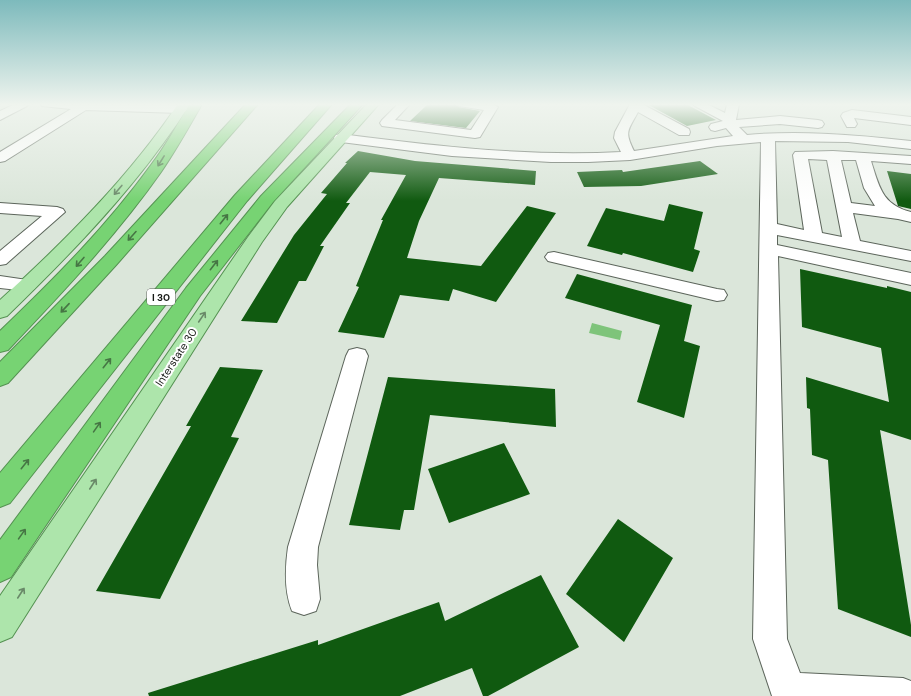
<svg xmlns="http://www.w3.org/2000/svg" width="911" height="696" font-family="'DM Sans',sans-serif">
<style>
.water{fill:#7ec47a}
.building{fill:#105a10}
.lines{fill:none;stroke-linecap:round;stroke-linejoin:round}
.minor-casing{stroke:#5c655b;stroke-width:2}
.major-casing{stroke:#559252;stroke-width:2}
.highway-casing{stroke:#559252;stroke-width:2}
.minor{fill:#fff;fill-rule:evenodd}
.major{fill:#ade5ab;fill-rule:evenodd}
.highway{fill:#77d373;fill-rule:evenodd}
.oneway{stroke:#467644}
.oneway2{stroke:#698968}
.labels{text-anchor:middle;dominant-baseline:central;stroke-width:4;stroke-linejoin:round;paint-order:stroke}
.shield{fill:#fff;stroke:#5c5e5b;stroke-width:1}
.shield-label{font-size:10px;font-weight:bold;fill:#161915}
.street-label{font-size:11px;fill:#161915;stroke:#fff}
</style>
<rect width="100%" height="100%" fill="#dbe6da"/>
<path class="water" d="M592 323 622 331 620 340 589 333Z"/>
<path class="building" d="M428 104 456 105 459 107 480 111 466 128 410 121Z
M647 104H686L716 120 687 126Z
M358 151 415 161 536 171 535 185 439 178 419 221 407 258 481 266 527 206 556 213 496 302 453 289 449 301 400 295 384 338 338 332 359 287 356 286 383 220H381L406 175 370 172 346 203H350L320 246H324L306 281H299L277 323 241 321 294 235 327 194 321 193 347 163H345Z
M700 161 718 174 641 186 584 187 577 172 622 170 623 172Z
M887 171 911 174V209L898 206Z
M669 204 703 212 694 249 700 251 693 272 623 253 622 255 587 246 606 208 664 221Z
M800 269 887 288V286L911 292V440L880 430 911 625V637L838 609 828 460 812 455 810 409 807 408 806 377 889 402 881 348 802 327Z
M577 274 692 305 684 341 700 346 684 418 637 402 660 325 565 298Z
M220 367 263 370 231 437 239 438 160 599 96 591 191 426H186Z
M388 377 555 389 556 427 430 415 414 510H404L400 530 349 525Z
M504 443 530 494 449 523 428 469Z
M618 519 673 558 624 642 566 594Z
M541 575 579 647 488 696H483L472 668 400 696H149L148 693 318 640V645L439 602 445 621Z"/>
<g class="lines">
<defs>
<path id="minor" d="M15 104H29L27 106 0 120V111Z
M40 104 181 105 185 106 187 109 185 112 181 113 86 110 5 161 0 162V152L71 109 42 106Z
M398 104H410L395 120 471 130 484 110 459 106 457 104H493L498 107 480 137 475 138 382 126 380 123 382 120Z
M630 104H642L689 129 690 132 689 135H679L638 112C628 131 624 131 634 151L733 136 726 128 715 131 711 130 709 127 711 124 723 121 695 106 693 104H707L725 113 727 104H739L736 120 780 116 818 120 822 121 824 124 822 127 818 128 780 124 739 127 747 135C801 130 856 135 911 141V149L848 142 775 141 777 224 804 230 793 155 795 152 833 151 911 156V164L871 161C879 186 882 205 911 212V222L898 219 853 213 860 241 911 251V261L777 235V245L911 273V285L778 256 787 639 800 673 903 678 911 681V696H772L753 639 761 142 717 146 630 160 588 162H551L452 156 341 142 336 141 334 138 336 135 341 134C434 146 527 157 621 152L614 138 615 132ZM808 159 827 160 842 237 822 233ZM841 160H856L864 188 875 206 851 203Z
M852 110 911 117V125L854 118 857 124 855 127H847L841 116 843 113Z
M0 203 57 207 63 209 65 212 6 264 0 265V251L42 216 0 213Z
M554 252 717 289 724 290 727 295 724 300 717 301 548 261 545 257 548 253Z
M0 276 34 281 37 285 34 289 27 291 0 288Z
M357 348 365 350 368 356 318 547 317 565 320 599 316 611 304 615 292 611C284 591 285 568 288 547L346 356 349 350Z"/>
<path id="major" d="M178 104H190C140 183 74 251 7 316L0 318V300C65 241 129 177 178 104Z
M367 104H379L287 207 262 242 12 637 0 642V596L248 237 275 201Z"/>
<path id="highway" d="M190 104H202C189 127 176 150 161 172 116 236 62 293 8 350L0 352V331C54 279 107 226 151 165 166 146 177 124 190 104Z
M246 104H258L117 264 8 383 0 386V362L105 256Z
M320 104H332L247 201 10 503 0 507V473L235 195Z
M351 104H363L273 202 200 296 11 577 0 582V540L186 288 261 196Z"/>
</defs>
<use href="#minor" class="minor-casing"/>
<use href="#major" class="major-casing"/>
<use href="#highway" class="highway-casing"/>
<use href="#minor" class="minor"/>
<use href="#major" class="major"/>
<use href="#highway" class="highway"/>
</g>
<defs><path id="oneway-shaft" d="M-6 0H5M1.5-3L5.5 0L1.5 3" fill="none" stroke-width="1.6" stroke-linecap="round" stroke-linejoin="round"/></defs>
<g class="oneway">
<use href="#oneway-shaft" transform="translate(161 161) rotate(122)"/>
<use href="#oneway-shaft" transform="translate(224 219) rotate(-51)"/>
<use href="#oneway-shaft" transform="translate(132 236) rotate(132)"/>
<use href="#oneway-shaft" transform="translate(80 262) rotate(131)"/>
<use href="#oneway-shaft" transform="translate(214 265) rotate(-52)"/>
<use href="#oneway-shaft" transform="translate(65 308) rotate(133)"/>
<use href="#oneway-shaft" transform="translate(107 363) rotate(-51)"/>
<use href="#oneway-shaft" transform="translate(97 427) rotate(-55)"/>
<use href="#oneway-shaft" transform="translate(25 464) rotate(-51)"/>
<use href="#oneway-shaft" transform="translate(22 534) rotate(-55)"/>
</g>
<g class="oneway2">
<use href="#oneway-shaft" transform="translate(118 190) rotate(130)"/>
<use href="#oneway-shaft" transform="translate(202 317) rotate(-56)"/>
<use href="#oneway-shaft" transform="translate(93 484) rotate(-57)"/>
<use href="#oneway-shaft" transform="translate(21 593) rotate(-57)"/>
</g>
<linearGradient id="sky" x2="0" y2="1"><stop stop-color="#7dbabc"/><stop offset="0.52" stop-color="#eff4ee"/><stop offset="1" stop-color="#eff4ee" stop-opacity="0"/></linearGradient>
<rect width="911" height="201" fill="url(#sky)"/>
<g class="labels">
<rect class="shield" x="147" y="289" width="28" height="16" rx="3"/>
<g class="shield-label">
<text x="161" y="297">I 30</text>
</g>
<g class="street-label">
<text transform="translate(176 357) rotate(-57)">Interstate 30</text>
</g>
</g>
</svg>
